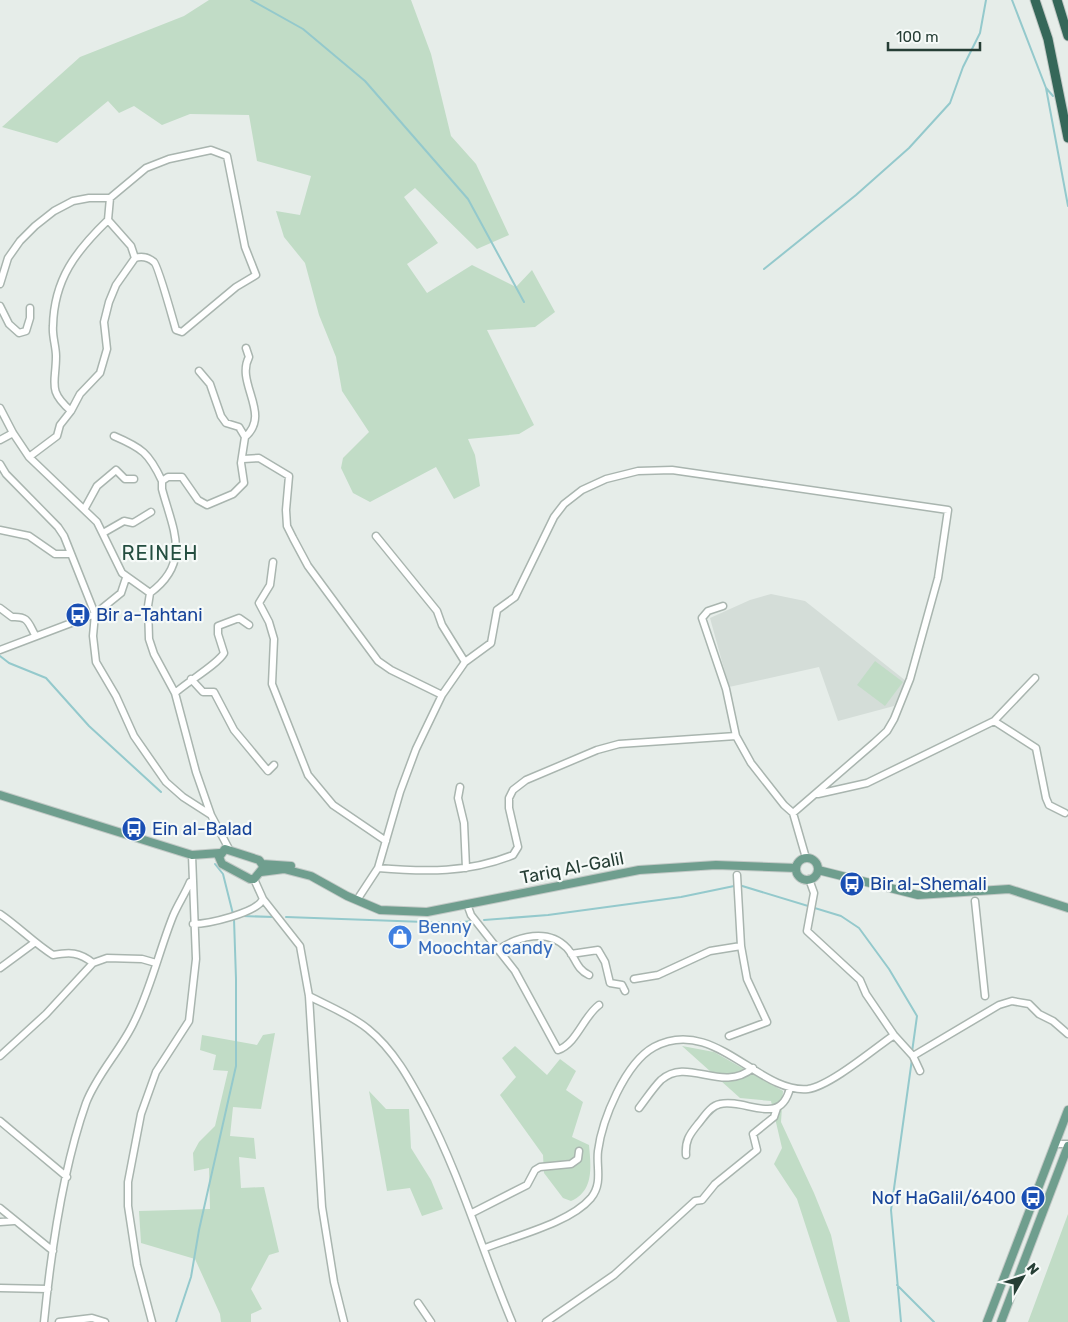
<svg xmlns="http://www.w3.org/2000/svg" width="1068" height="1322" font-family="Rubik,sans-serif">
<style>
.built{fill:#d4ddd8}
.grass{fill:#c1dcc6}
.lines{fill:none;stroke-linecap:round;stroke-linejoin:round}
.stream{stroke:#94c9cc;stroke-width:2}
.minor-casing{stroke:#a9b5af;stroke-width:9}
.major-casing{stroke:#c2c9c6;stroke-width:10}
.highway-casing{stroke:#c2c9c6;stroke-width:11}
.minor{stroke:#fff;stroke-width:6}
.major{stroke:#6f9e8e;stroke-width:8}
.highway{stroke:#356759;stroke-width:9}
.labels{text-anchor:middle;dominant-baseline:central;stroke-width:4.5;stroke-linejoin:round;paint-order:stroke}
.transit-label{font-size:18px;fill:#164399;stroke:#f6faf8;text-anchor:start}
.street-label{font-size:18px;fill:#263e35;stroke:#f6faf8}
.shop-label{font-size:18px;fill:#366cbe;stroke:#f6faf8;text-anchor:start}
.quarter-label{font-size:20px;letter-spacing:1px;fill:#244e40;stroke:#f6faf8}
</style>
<rect width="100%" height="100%" fill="#e6ede9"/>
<path class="built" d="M771 594 805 601 906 681 894 706 838 721 819 667 729 687 710 618 750 600Z"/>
<path class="grass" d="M209 0H411L431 54 451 136 476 164 509 235 477 249 415 188 404 197 438 243 407 264 427 293 472 265 516 287 532 270 555 312 535 327 487 330 534 425 519 434 468 439 475 455 480 486 454 499 436 467 370 502 353 493 341 468 343 458 369 432 342 391 336 357 319 315 305 263 284 237 276 211 300 215 311 176 257 161 249 115 190 114 162 125 134 106 119 113 108 101 57 143 2 127 80 57 184 16Z
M875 661 903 682 885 706 857 685Z
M275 1033 261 1109 233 1107 230 1136 254 1138 256 1159 239 1157 241 1188 264 1187 279 1252 269 1255 251 1289 262 1309 251 1314V1322H221L220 1314 195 1259 141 1243 139 1211 210 1209 209 1168 194 1171 193 1153 199 1142 215 1126 228 1071 213 1070 216 1055 200 1050 202 1035 257 1045 263 1035Z
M515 1046 547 1075 560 1059 576 1071 566 1090 583 1102 572 1137 589 1145C591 1167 594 1191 571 1201L563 1198 544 1173 543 1155 500 1095 516 1077 502 1058Z
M682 1046 714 1052 783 1091 781 1122 814 1193 831 1235 850 1322H837L797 1199 774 1164 782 1148 771 1101 740 1098Z
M369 1091 386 1109H409L411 1148 431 1180 443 1209 422 1216 410 1188 387 1191Z
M1068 1214V1322H1028Z"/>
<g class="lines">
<path class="stream" d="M251 0 303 29 365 81 468 199 524 302
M1012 0 1046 88 1068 206
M1046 88 1053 96
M764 269 856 195 909 148 950 103 963 67 980 33 986 0
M0 656 9 663 46 678 89 726 161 792
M215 864 223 874 233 914
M242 916 274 917
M286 917 453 923 473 921
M484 920 548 915 681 897 739 885 841 916 859 928 889 969 917 1016 912 1052
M897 1285 934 1322
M176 1322 191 1277 199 1230 236 1066V979L234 919
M901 1322 891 1210 912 1059"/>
<defs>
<path id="minor" d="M110 198 108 220 131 246 135 258
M0 284 8 258 20 241 35 226 54 211 73 201 89 198H110L146 168 169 159 211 150 227 156 245 247 256 275 236 287 182 332 176 330C173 320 158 265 154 262 148 257 142 256 135 258L116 285 109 302 104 322 107 349 100 373 80 394 71 411 60 425 57 436 29 457
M0 306 9 324 19 333 26 331 30 318V308
M0 408 13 433 29 457 97 522 122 573 150 593C192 562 173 530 162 489V481L168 477H182L198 500 207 505 233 494 244 483 241 463 245 437 239 427 226 423 221 416 210 384 199 371
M71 411C47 390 56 384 56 356 56 346 52 336 53 326 54 279 76 251 108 220
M114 436C142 448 149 453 162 481
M245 437C272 414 235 383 249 357L246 348
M0 440 13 433
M243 459 259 458 289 476 286 510 287 526 293 538 308 566 378 661 391 670 442 695 416 749 400 792 378 868 357 900
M0 464 6 474 58 527 64 536 95 614 93 636 96 662 116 696 134 736 166 782 183 797 211 815 229 849
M85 508 97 486 116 470 125 479H134
M0 530 29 536 55 554H70
M103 533 124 521 133 523 151 512
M376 536 437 611 442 625 465 662 442 695
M273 562 270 585 259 603 269 622 274 639 272 684 308 775 333 805 386 841
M150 593 148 606 149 639 154 654 175 693 196 772 211 815
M723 606 708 611 702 618 726 689 736 736 751 763 784 805 793 813 806 858
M0 608 12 617C28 616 28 622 35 635
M0 650 95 614 121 593 126 578
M465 662 491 643 497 610 515 597 554 517 564 504 582 490 606 479 638 471 672 470 948 510 938 578 910 679 894 719 887 731 874 743 793 813
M191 679 203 692H214L234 730 268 771 274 765
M175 693C187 682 218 664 224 653L218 634V626L239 618 249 625
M994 721 1036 748 1046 798 1049 805 1065 813
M460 787 458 798 464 823 466 868
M818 794 867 783 994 721 1035 678
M378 868C425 872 469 873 513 855L518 847 509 808V798L513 790 526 780 597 750 619 744 736 736
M254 879 263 899 300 946 309 996 322 1207 334 1282 344 1322
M809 879 814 893 807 931 860 980 866 994 894 1035 913 1056 920 1071
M975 901 985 996
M467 904 471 915 515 971 558 1050C577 1043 583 1017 599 1005
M0 914C19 927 34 943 53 955 70 952 79 952 93 963
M193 924C208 924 257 913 263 899
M498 950C518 936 548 928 567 948 576 958 576 969 589 975
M571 954 598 950 605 962 610 983 622 985 625 991
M0 968 34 943
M634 979 658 975 710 951 741 946
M309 996C328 1006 351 1015 368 1029 394 1050 410 1080 425 1108 461 1177 482 1251 512 1322
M729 1036 767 1022 747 979 741 946 737 875
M0 1056 46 1014 93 963 107 958 142 959 156 963
M913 1056 999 1005 1012 1001 1029 1004 1039 1014 1053 1021 1068 1034
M639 1108C646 1099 653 1088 661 1080 688 1056 721 1094 753 1068
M0 1121 67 1177
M1055 1144H1068
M686 1155C685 1141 689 1135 698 1124 704 1117 710 1106 720 1104 746 1098 780 1128 790 1088
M0 1208 53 1251
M472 1213 527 1185 535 1170 540 1167 571 1164 578 1159 579 1151
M0 1222 14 1221
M485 1248C515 1236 570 1223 591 1198 603 1183 596 1167 598 1151 602 1120 625 1063 654 1047 713 1015 759 1094 808 1089 830 1086 874 1049 894 1035
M0 1288 48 1289
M418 1303 431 1322
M44 1322C51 1251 62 1171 86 1103 97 1074 121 1050 134 1022 151 988 159 951 173 916 178 904 185 894 190 882
M59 1322 92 1318 105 1322
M152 1322 137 1265 128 1206V1182L141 1114 156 1072 189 1021 196 959 192 855
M546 1322 614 1275 695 1201 702 1200 715 1184 757 1150 753 1134 774 1117 777 1108"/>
<path id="major" d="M0 795 192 855 220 853
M225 849 259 860 262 864 263 868 254 879H250L222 864 219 857Z
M796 869a11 11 0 1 1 22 0a11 11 0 1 1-22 0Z
M262 864 291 866
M818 870 918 895 1009 889 1068 908
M261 872 284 869 311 876 347 896 380 910 427 912 639 870 716 865 796 868
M987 1322 1068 1110
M1001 1322 1068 1146"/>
<path id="highway" d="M1035 0 1048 39 1068 138
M1057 0 1068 36"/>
</defs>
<use href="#minor" class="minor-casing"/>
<use href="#major" class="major-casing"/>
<use href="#highway" class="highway-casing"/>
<use href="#minor" class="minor"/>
<use href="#major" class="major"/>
<use href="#highway" class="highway"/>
</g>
<defs>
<symbol id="bus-disc" viewBox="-11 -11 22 22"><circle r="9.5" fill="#1a4fb4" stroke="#f6faf8"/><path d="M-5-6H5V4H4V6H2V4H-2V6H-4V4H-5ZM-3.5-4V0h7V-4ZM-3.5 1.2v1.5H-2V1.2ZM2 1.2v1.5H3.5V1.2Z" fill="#fff"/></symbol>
<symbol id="shop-disc" viewBox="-11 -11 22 22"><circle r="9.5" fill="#3f7fe0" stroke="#f6faf8"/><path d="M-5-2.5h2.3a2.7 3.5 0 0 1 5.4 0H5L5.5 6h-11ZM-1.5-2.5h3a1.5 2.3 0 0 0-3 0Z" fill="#fff"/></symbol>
</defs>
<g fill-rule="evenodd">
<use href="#bus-disc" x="64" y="601" width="28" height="28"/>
<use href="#bus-disc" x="120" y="815" width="28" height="28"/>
<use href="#bus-disc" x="838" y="870" width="28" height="28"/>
<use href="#shop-disc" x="386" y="923" width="28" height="28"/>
<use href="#bus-disc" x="1019" y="1184" width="28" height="28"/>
</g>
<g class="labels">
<g class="transit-label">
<text x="96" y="615">Bir a-Tahtani</text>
<text x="152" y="829">Ein al-Balad</text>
<text x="870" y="884">Bir al-Shemali</text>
<text x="1016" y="1198" text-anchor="end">Nof HaGalil/6400</text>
</g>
<g class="street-label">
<text transform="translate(572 868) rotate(-11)">Tariq Al-Galil</text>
</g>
<g class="shop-label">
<text x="418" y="927">Benny<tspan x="418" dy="21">Moochtar candy</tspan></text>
</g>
<g class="quarter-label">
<text x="160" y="553">REINEH</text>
</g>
</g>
<g transform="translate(1023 1277) rotate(51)" stroke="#f6faf8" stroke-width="4" paint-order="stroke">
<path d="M0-4L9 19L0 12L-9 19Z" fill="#263e35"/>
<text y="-8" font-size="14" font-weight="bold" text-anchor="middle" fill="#263e35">N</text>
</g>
<path d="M888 42v8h92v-8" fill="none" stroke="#263e35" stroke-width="2.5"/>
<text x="896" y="42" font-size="15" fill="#263e35" stroke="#f6faf8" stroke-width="4" paint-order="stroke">100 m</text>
</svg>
